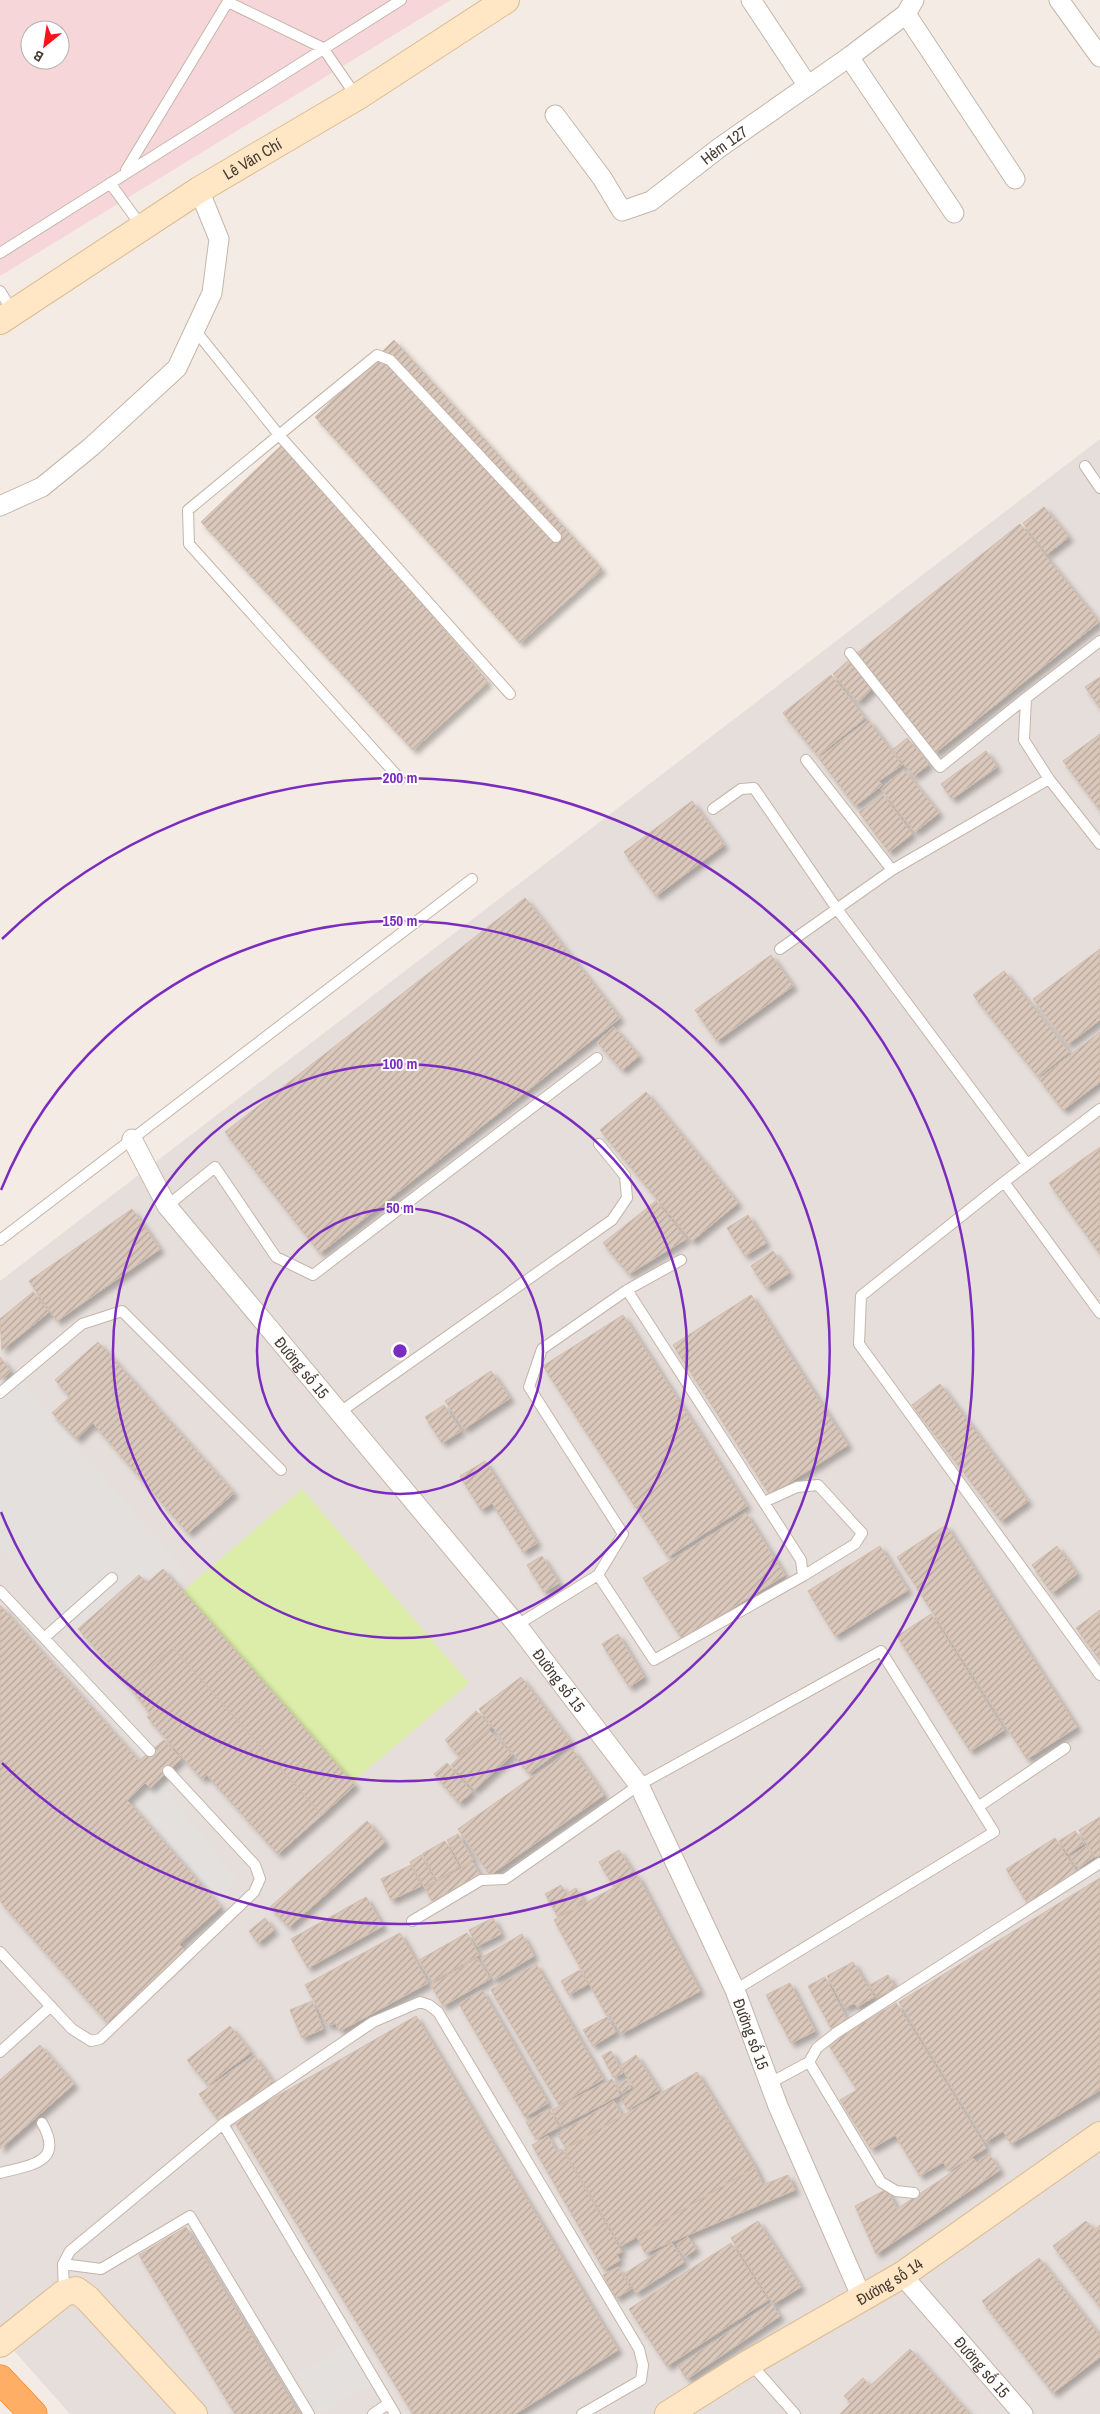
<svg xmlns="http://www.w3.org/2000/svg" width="1100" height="2414" font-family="'Archivo Narrow',sans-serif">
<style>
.industrial{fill:#e6deda}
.medical{fill:#f6d6d8;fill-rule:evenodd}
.green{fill:#dbeda8}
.parking{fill:#e4e0dd}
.building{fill:url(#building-hatch);stroke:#d3bcab;filter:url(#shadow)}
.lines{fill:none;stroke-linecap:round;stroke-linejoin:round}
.lane-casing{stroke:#c4b5a9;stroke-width:12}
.street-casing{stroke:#c4b5a9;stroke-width:21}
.secondary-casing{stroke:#dcbb91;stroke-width:28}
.highway-casing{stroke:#ee7f24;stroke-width:29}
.lane{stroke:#fff;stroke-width:10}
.street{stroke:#fff;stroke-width:19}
.secondary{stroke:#ffe6c4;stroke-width:26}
.highway{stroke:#ffaf65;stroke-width:28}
.ring{fill:none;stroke:#7b2cbf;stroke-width:2.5}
.labels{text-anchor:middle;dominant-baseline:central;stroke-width:4;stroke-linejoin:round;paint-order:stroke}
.street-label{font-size:16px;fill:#473c33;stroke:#fff}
.centre{fill:#7b2cbf;stroke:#fff;stroke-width:2.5}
.ring-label{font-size:15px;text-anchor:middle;font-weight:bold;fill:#7b2cbf;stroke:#fff;stroke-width:4;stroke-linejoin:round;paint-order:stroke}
</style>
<defs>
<pattern id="building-hatch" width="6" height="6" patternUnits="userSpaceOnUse" patternTransform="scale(1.25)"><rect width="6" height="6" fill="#dac8bc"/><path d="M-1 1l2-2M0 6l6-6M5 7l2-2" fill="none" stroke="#b3a499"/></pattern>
<filter id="shadow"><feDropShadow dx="4.5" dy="4.5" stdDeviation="2.5" flood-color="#0004"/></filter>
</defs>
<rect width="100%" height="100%" fill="#f4ece4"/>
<path class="industrial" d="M1100 439V2414H70L0 2335V1281Z"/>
<path class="medical" d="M0 0H451L0 276ZM30 30H60V60H30Z"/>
<path class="green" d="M302 1489 469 1683 341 1792 174 1599Z"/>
<path class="parking" d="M4 1362 187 1572 94 1654 0 1547V1366Z
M159 1780 236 1877 221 1907 127 1800 145 1783 150 1788Z
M349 2343 373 2383 319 2414 296 2375Z"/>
<path class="building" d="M394 340 602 569 520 643 315 417Z
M285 442 488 682 413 750 201 522Z
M1044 507 1069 537 1047 554 1023 523Z
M1020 524 1099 622 935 753 856 654Z
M850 659 874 687 858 702 833 674Z
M831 675 865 718 818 756 783 713Z
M1100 677V708L1085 687Z
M868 720 902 765 879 781 882 785 855 806 819 758Z
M1100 734V810L1063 761Z
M907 738 929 764 914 776 892 750Z
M986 751 997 767 952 799 941 784Z
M904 770 939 813 915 832 881 789Z
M883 795 912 834 889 852 859 812Z
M692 801 724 845 656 896 624 852Z
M525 898 620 1018 320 1253 225 1132Z
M1100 949V1020L1068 1044 1033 999Z
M771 955 793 986 717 1041 695 1010Z
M1004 971 1069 1052 1038 1077 973 995Z
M614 1027 639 1056 622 1070 597 1042Z
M1100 1032V1082L1063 1110 1039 1079Z
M646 1092 738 1203 692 1241 600 1130Z
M1100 1147V1254L1049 1183Z
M656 1201 686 1239 629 1274 603 1243Z
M132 1209 160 1249 57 1321 29 1281Z
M748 1215 766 1243 745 1256 727 1228Z
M773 1251 789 1273 766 1288 751 1266Z
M33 1292 49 1312 2 1350 0 1319Z
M751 1295 848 1445 770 1495 673 1345Z
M623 1315 747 1506 668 1557 543 1366Z
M98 1342 234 1493 188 1533 93 1423 77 1439 52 1413 70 1397 55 1380Z
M0 1357 11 1371 0 1380Z
M491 1371 510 1398 464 1429 445 1401Z
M940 1384 1028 1501 1001 1521 912 1405Z
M444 1405 461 1431 442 1443 425 1417Z
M485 1461 537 1543 523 1552 492 1503 481 1510 460 1476Z
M746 1513 785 1575 682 1639 643 1578Z
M946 1525 1077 1727 1027 1759 897 1557Z
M880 1546 908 1590 835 1636 808 1591Z
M1057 1546 1077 1574 1052 1593 1032 1565Z
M542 1556 559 1583 544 1592 527 1565Z
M163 1569 355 1785 322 1815 173 1648 129 1686 78 1629 139 1575 147 1583Z
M0 1605 139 1761 164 1740 181 1759 150 1788 145 1783 127 1800 221 1907 179 1944 186 1952 107 2022 0 1901Z
M1100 1610V1660L1076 1628Z
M931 1614 1004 1730 970 1751 897 1636Z
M618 1634 644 1677 629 1687 602 1644Z
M173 1648 322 1815 278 1854 207 1775 202 1779 147 1717 150 1714 129 1686Z
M521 1677 571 1742 529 1774 479 1709Z
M476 1711 491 1727 459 1756 445 1740Z
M489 1730 512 1755 474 1790 451 1765Z
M572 1749 604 1795 490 1875 458 1829Z
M447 1763 472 1792 459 1803 434 1774Z
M1100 1817V1855L1095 1857 1079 1830Z
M367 1821 385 1842 289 1927 270 1907Z
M1075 1831 1084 1843 1068 1854 1059 1841Z
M458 1834 473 1860 462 1867 447 1840Z
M1055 1838 1077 1873 1028 1904 1006 1869Z
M445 1841 459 1867 437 1880 422 1854Z
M1086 1846 1094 1857 1078 1868 1070 1857Z
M619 1850 634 1874 614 1887 599 1862Z
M421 1855 435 1881 424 1887 410 1862Z
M473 1862 480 1875 432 1901 425 1888Z
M411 1865 421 1886 391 1900 381 1879Z
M637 1875 700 1991 621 2034 609 2014 607 2016 554 1920Z
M1100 1878V2090L1011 2144 1003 2131 986 2142 899 2002Z
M561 1885 566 1894 576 1888 584 1902 558 1917 545 1894Z
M366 1897 383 1926 308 1968 291 1939Z
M265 1918 274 1930 258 1943 249 1931Z
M493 1918 501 1934 477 1946 469 1930Z
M400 1933 428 1983 340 2031 335 2023 328 2026 305 1985Z
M467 1933 479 1955 432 1982 419 1960Z
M522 1934 534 1956 494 1980 481 1958Z
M477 1958 490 1979 443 2006 431 1985Z
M853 1962 874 1997 857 2007 854 2003 845 2008 827 1976Z
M536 1964 603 2079 559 2105 491 1990Z
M580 1970 588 1984 569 1995 561 1981Z
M888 1975 895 1988 877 1997 870 1985Z
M825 1977 847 2020 831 2028 808 1986Z
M790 1983 815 2031 791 2043 766 1995Z
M482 1990 548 2103 525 2117 459 2004Z
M312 2001 323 2029 302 2038 290 2010Z
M896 2003 986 2148 949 2171 943 2162 920 2176 895 2135 871 2149 840 2100 857 2090 828 2044Z
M416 2016 618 2350 515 2414H413L234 2121Z
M607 2017 616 2032 593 2046 583 2030Z
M230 2026 251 2052 208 2085 187 2060Z
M40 2045 74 2084 0 2149V2080Z
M611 2051 623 2073 614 2078 602 2056Z
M254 2055 275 2085 221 2124 199 2094Z
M636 2055 659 2090 628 2110 621 2099 635 2089 620 2066Z
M697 2072 755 2167 621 2246 564 2150Z
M612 2079 620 2095 561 2126 552 2110Z
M627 2080 631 2088 622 2093 617 2086Z
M614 2101 622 2116 566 2148 557 2134Z
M549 2109 559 2127 536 2139 526 2122Z
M548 2136 557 2152 562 2149 622 2252 616 2254 620 2260 604 2270 532 2145Z
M989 2154 1000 2170 876 2254 855 2206 887 2189 897 2209 973 2158 977 2163Z
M755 2167 763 2185 788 2175 795 2190 645 2253 637 2237Z
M758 2221 801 2287 773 2304 731 2238Z
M1086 2221 1094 2230 1100 2225V2307L1053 2246Z
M186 2227 299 2414H235L139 2255Z
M688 2237 696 2249 685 2257 677 2244Z
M672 2243 684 2262 636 2293 624 2274Z
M731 2243 768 2300 667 2366 629 2309Z
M1039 2258 1100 2336V2357L1053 2393 982 2301Z
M618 2267 631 2289 616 2298 603 2275Z
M771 2303 780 2316 687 2379 678 2366Z
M910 2349 970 2414H840L851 2403 844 2396 863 2378 870 2386Z"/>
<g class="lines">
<defs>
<path id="lane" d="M228 2 323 48 356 96
M126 170 229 0
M110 183 142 227
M0 253 401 0
M0 291 13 312
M195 330 279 435 377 355 390 360 556 537
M1085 466 1100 488
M850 653 940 767 1026 698
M806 760 892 870
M400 779 189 544 188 510 279 435 510 694
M1049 779 1024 740 1026 698 1100 641
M713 809 741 789 754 788 837 909 1027 1164
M780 949 892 870 1049 779 1100 844
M1100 1109 1004 1182 861 1296 859 1344 1100 1675
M1004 1182 1100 1313
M167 1206 215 1167 276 1257 313 1275 597 1058
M0 1240 472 879
M0 1393 82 1324 122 1311 281 1470
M340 1412 612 1220 627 1198 625 1176 599 1144
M764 1502 797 1487 818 1485 862 1533 855 1544 803 1576
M598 1575 654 1660 803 1576 801 1560 627 1290
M0 1591 150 1751
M517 1625 598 1575 623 1534 529 1387 542 1349 627 1290 681 1260
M44 1638 112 1578
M978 1807 1065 1748
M412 1921 481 1880 505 1879 639 1785 881 1651 994 1832 735 1990
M0 1952 72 2029 91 2041 100 2039 254 1892 260 1879 255 1865 168 1771
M0 2052 51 2006
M809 2062 881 2182 896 2191 914 2193
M770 2083 809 2062 817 2048 836 2033 1100 1863
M223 2124 395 2414
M0 2173C30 2165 65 2163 42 2123
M63 2264 101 2269 190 2216 309 2414
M64 2292 63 2264 70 2251 223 2124 373 2022 420 2002 429 2005 438 2012 639 2349 643 2365 641 2380 582 2414
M750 2363 795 2414
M373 2414 388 2404"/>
<g id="street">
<path d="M751 0 808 86"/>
<path d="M1059 0 1100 57"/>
<path d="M906 14 1015 179"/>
<path d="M849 57 954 213"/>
<path id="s1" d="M555 115 602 178 622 211 651 201 719 148 849 57 906 14 914 0"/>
<path d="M0 506 42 487 91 447 177 368 212 293 219 239 199 190"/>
<path id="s2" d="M132 1139 167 1206 517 1625 639 1785 735 1990 778 2106 862 2298"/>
<path id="s3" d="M902 2275 1023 2414"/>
</g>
<g id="secondary">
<path id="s4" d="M0 321 199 190 357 97 506 0"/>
<path d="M0 2344 64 2293 76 2290 87 2298 194 2414"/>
<path id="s5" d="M668 2414 749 2363 902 2275 1100 2135"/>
</g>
<path id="highway" d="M0 2379 33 2414"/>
</defs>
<use href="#lane" class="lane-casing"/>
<use href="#street" class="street-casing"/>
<use href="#secondary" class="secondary-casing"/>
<use href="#highway" class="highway-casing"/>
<use href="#lane" class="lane"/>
<use href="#street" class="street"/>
<use href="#secondary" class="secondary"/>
<use href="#highway" class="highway"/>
</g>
<g class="ring">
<circle cx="400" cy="1351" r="143"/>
<circle cx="400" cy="1351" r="287"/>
<path d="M1 1190A430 430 0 1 1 1 1512"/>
<path d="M2 939A573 573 0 1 1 2 1763"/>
</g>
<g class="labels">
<g class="street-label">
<text stroke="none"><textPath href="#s1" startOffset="240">Hẻm 127</textPath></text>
<text stroke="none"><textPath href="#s4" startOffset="300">Lê Văn Chí</textPath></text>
<text stroke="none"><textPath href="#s2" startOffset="286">Đường số 15</textPath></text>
<text stroke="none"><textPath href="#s2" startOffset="691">Đường số 15</textPath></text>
<text stroke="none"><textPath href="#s2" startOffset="1096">Đường số 15</textPath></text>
<text stroke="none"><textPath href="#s5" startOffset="258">Đường số 14</textPath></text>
<text stroke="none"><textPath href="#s3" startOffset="122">Đường số 15</textPath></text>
</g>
</g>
<circle cx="400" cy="1351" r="8" class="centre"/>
<g class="ring-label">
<text x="400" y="783">200 m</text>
<text x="400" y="926">150 m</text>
<text x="400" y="1069">100 m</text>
<text x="400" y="1213">50 m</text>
</g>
<g transform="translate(45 45) rotate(210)"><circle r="24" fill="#ffffff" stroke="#b5b1ad"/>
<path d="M0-4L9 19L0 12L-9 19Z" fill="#ff1119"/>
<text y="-8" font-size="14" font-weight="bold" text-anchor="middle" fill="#473c33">B</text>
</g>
</svg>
